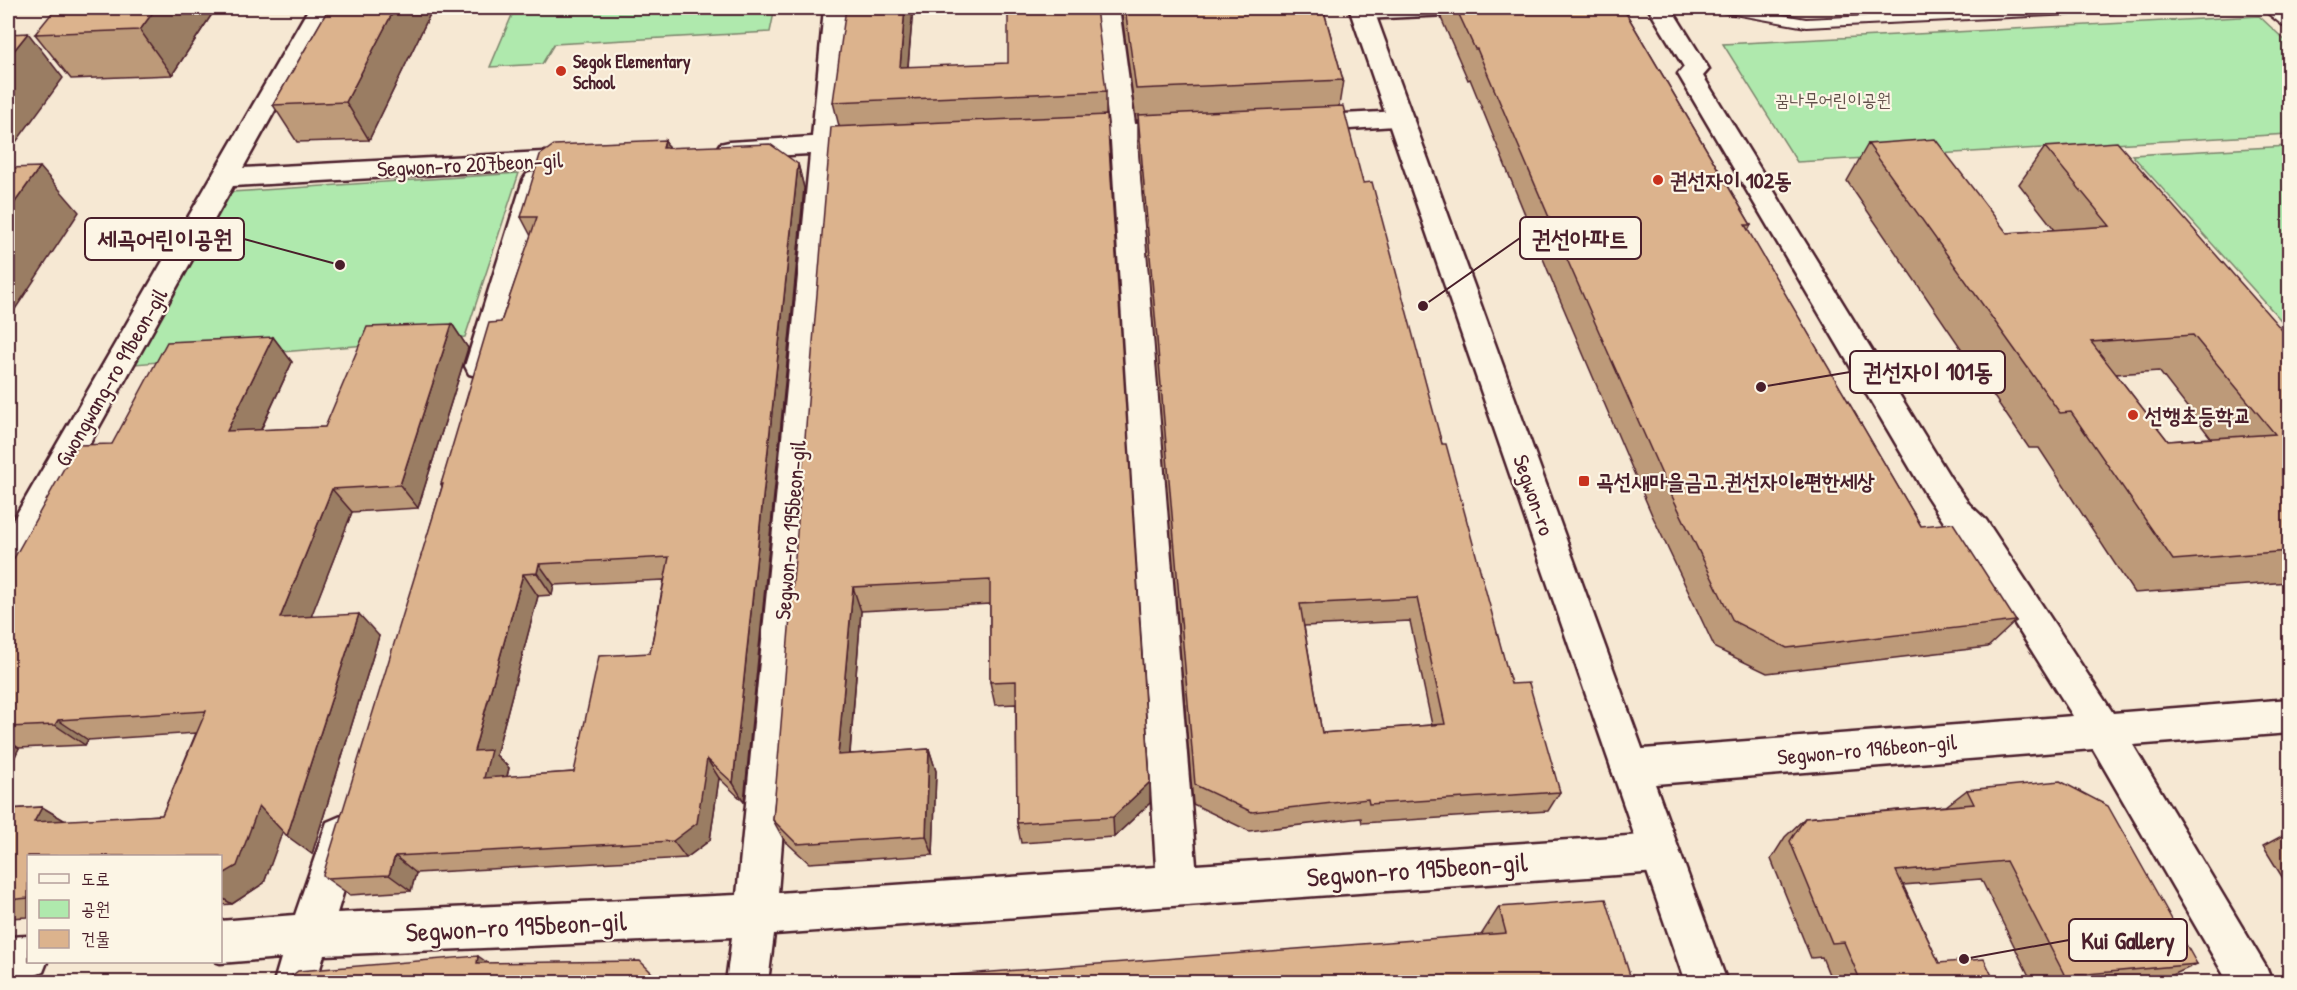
<svg xmlns="http://www.w3.org/2000/svg" width="2297" height="990" font-family="'Patrick Hand','Poor Story',sans-serif">
<style>
.green{fill:#afe9ad;stroke:#7c846c;stroke-width:1.5}
.lines{fill:none;stroke-linecap:round;stroke-linejoin:round}
.service-casing{stroke:#4a1f2b;stroke-width:4}
.minor-casing{stroke:#4a1f2b;stroke-width:5}
.tertiary-casing{stroke:#4a1f2b;stroke-width:5}
.service{fill:#fcf5e5;fill-rule:evenodd}
.minor{fill:#fcf5e5;fill-rule:evenodd}
.tertiary{fill:#fcf5e5;fill-rule:evenodd}
.wall{fill:#bd9a79;stroke:#4a1f2b;stroke-width:1.5;fill-rule:evenodd}
.shaded-wall{fill:#9a7d63;stroke:#4a1f2b;stroke-width:1.5}
.building{fill:#dcb38d;stroke:#4a1f2b;stroke-width:1.5;fill-rule:evenodd}
.poi-dot{fill:#c8321e;stroke:#fcf5e5;stroke-width:2}
.labels{text-anchor:middle;dominant-baseline:central;stroke-width:4.5;stroke-linejoin:round;paint-order:stroke}
.far-poi-label{font-size:18px;font-weight:bold;fill:#4a1f2b;stroke:#fcf5e5;text-anchor:start}
.far-park-label{font-size:18px;fill:#63524c;stroke:#fcf5e5}
.street-label{font-size:22px;fill:#4a1f2b;stroke:#fcf5e5}
.poi-label{font-size:22px;font-weight:bold;fill:#4a1f2b;stroke:#fcf5e5;text-anchor:start}
.near-street-label{font-size:27px;fill:#4a1f2b;stroke:#fcf5e5}
.leader{fill:none;stroke:#4a1f2b;stroke-width:2}
.callout-dot{fill:#4a1f2b;stroke:#fcf5e5;stroke-width:2}
.callout{fill:#fcf5e5;stroke:#4a1f2b;stroke-width:2}
.callout-label{font-size:24px;text-anchor:middle;font-weight:bold;fill:#4a1f2b}
</style>
<rect width="100%" height="100%" fill="#f6e8d3"/>
<filter id="ink" filterUnits="userSpaceOnUse"><feTurbulence type="fractalNoise" baseFrequency=".0167" numOctaves="2"/><feDisplacementMap in="SourceGraphic" scale="12" xChannelSelector="R" yChannelSelector="G"/><feConvolveMatrix kernelMatrix="1 2 1 2 8 2 1 2 1" color-interpolation-filters="sRGB"/></filter>
<g filter="url(#ink)">
<path class="green" d="M515 8H775L770 32 554 44 542 64 490 67Z
M2259 16 2289 44V134L1797 162 1723 44Z
M2289 146H2290L2289 329 2132 155Z
M519 173 465 337 135 364 231 192Z"/>
<g class="lines">
<defs>
<path id="service" d="M1716 8H1743L1806 19 2039 8H2121L2114 12 1806 27 1723 12Z
M2261 8H2276L2290 19V31Z"/>
<path id="minor" d="M309 8H332L243 168 581 150 590 152 594 158 590 164 581 166 233 186 20 569 8 573V529Z
M824 8H848L838 136 875 134 884 136 888 142 884 148 836 152 778 893 1156 867 1111 141 1064 143 1055 141 1051 135 1055 129 1109 125 1096 8H1119L1135 124 1184 122 1193 124 1197 130 1193 136 1137 140 1196 865 1658 834 1672 839 1678 853 1672 867 1658 872 774 934 768 982H726L732 937 324 955 316 982H274L281 958 220 963 217 962H220V921L295 915 327 822 341 816 355 822 361 835 337 913 737 895 810 154 729 158 720 156 716 150 720 144 729 142 812 137Z
M1354 8H1460L1456 13 1448 15 1363 19 1355 17 1351 12Z
M1648 8H1671L1709 69 1703 76 1950 477 1969 504 1986 520 2113 713 2290 699V733L2133 745 2266 967 2272 982H2228L2093 749 1630 786 1616 781 1611 768 1616 755 1630 750 2073 716 1962 540 1945 524 1926 495 1678 74 1684 67Z
M1401 111 1410 113 1414 119 1410 125 1304 132 1295 130 1291 124 1295 118 1304 116Z
M536 171 545 174 549 180 495 366 491 374 480 377 469 374 465 366 523 180 527 174Z
M28 936V962H47L43 972 28 978 8 979V937Z"/>
<path id="tertiary" d="M1349 8H1373L1727 982H1685Z"/>
</defs>
<use href="#service" class="service-casing"/>
<use href="#minor" class="minor-casing"/>
<use href="#tertiary" class="tertiary-casing"/>
<use href="#service" class="service"/>
<use href="#minor" class="minor"/>
<use href="#tertiary" class="tertiary"/>
</g>
<path class="wall" d="M216 8 172 75 71 79 35 34Z
M329 8H433L369 140 297 142 273 105Z
M913 8 908 67 1106 91V115L1150 782V803L1114 837 1021 843 1017 823 1016 704 995 705 990 682V604L861 611 850 754 929 749 936 771 933 855 809 863 784 840 773 820 839 126 833 102Z
M1119 8H1323L1343 80 1339 106 1363 183 1442 444 1511 684 1560 792 1548 811 1362 823 1361 818 1249 831 1193 804 1138 141V120H1136L1121 8ZM1410 621 1432 725 1322 733 1304 626Z
M1443 8H1623L1751 225 1748 231 1921 526 2016 621 1988 647 1767 673 1715 648 1652 515 1555 288 1470 79 1468 80 1441 18Z
M665 140 669 148 798 164 804 188 744 802 719 778 710 840 686 858 416 873 411 891 350 895 326 878 442 487 441 484 501 322 531 236 521 217ZM664 580 650 653 574 772 507 777 509 768 496 755 538 596 552 595 554 585Z
M1868 144 2007 233 2055 230 2019 184 2045 147 2289 338V582L2134 593 2039 448H2029L1847 181ZM2159 371 2211 438 2168 441 2116 374Z
M452 324 468 348 418 508 352 512 311 616 379 636 312 854 282 831 264 883 232 904 220 905V856H28V917L8 918V809L42 807 65 821 162 815 196 733 88 740 85 745 19 748 8 771V569L112 444 273 337 292 362 261 430 325 427Z
M1967 790 2197 964 2164 979 2128 982H2032L1981 879 1903 885 1939 963 1995 982H1832L1822 957 1811 958 1771 859 1785 837 1805 818 1946 806Z
M2289 832V888L2263 846Z
M1499 907 1632 982 1481 935Z"/>
<path class="shaded-wall" d="M156 8H216L172 75 140 30Z
M395 8H433L369 140 346 102Z
M905 8H913L905 98 900 67Z
M28 33 63 78 8 153V58Z
M665 140 674 164 663 148Z
M798 164 804 188 744 802 733 783Z
M40 167 79 212 8 320V212Z
M452 324 468 348 418 508 400 485Z
M273 337 292 362 249 455 227 431Z
M332 489 352 512 302 640 280 618Z
M539 564 554 585 552 595 537 573Z
M523 574 538 596 496 755 509 768 502 796 484 778 474 751Z
M853 587 861 611 848 776 838 755Z
M359 614 379 636 312 854 287 836Z
M58 720 88 740 85 745 55 725Z
M8 741 19 748 8 771Z
M929 749 936 771 933 855 926 836Z
M707 759 719 778 710 840 686 858 673 841Z
M1150 782V803L1114 837 1113 817Z
M259 806 285 825 264 883 232 904 220 897V876Z
M42 807 74 826 34 822Z
M395 856 416 873 411 891 389 875Z
M478 956 504 974 477 963Z"/>
<path class="building" d="M56 8H156L140 30 35 34Z
M329 8H395L346 102 273 105Z
M846 8H905L900 67 1008 63V8H1096L1106 91 833 102Z
M1125 8H1323L1343 80 1136 89Z
M1456 8H1623L1751 225H1745L1921 526 1953 523 2016 621 1787 648 1733 621 1667 486 1566 257 1477 49H1475Z
M28 33 8 58V34Z
M1343 106 1363 183 1372 182 1442 444H1446L1511 684 1529 683 1560 792 1369 804 1368 799 1252 812 1195 785 1138 115ZM1417 598 1445 724 1322 733 1300 604Z
M1107 115 1150 782 1113 817 1017 823 1016 681 990 682V580L853 587 838 755 929 749 926 836 797 844 773 820 831 127Z
M1935 139 2007 233 2110 226 2045 147 2117 142 2289 338V551L2173 560 2071 412 2060 413 1868 144ZM2193 335 2275 434 2168 441 2091 342Z
M665 140 663 148 770 144 798 164 733 783 707 759 697 823 673 841 395 856 389 875 326 878 323 875 443 484H441L489 323 501 322 537 217H521L540 155 554 145ZM669 557 650 653 599 656 574 772 484 778 491 750 474 751 523 574 537 573 539 564Z
M40 167 8 212V168Z
M452 324 400 485 332 489 280 618 359 614 287 836 259 806 237 866 220 876V856H28V898L8 900V809L42 807 34 822 162 815 206 711 58 720 55 725 8 727V569L77 445 112 444 167 342 273 337 227 431 325 427 367 327Z
M2060 781 2108 806 2197 964 2065 976 2006 861 1896 871 1939 963 1984 959 1995 982H1861L1844 942 1832 943 1790 841 1805 818 1974 804 1967 790Z
M1606 899 1632 982H939V976L1506 933 1499 907Z
M478 956 477 963 640 961 661 982H284L298 971Z"/>
</g>
<g class="poi-dot">
<circle cx="561" cy="71" r="6"/>
<circle cx="1658" cy="180" r="6"/>
<circle cx="2133" cy="415" r="6"/>
<rect x="1578" y="475" width="12" height="12" rx="3"/>
</g>
<g class="labels">
<g class="far-poi-label">
<text x="573" y="61">Segok Elementary<tspan x="573" dy="21">School</tspan></text>
</g>
<g class="far-park-label">
<text x="1833" y="99">꿈나무어린이공원</text>
</g>
<g class="street-label">
<text transform="translate(470 164) rotate(-3)">Segwon-ro 207beon-gil</text>
<text transform="translate(111 377) rotate(-60)">Gwongwang-ro 91beon-gil</text>
<text transform="translate(1534 495) rotate(71)">Segwon-ro</text>
<text transform="translate(790 530) rotate(-85)">Segwon-ro 195beon-gil</text>
<text transform="translate(1867 749) rotate(-5)">Segwon-ro 196beon-gil</text>
</g>
<g class="poi-label">
<text x="1670" y="180">권선자이 102동</text>
<text x="2145" y="415">선행초등학교</text>
<text x="1596" y="481">곡선새마을금고.권선자이e편한세상</text>
</g>
<g class="near-street-label">
<text transform="translate(1417 869) rotate(-4)">Segwon-ro 195beon-gil</text>
<text transform="translate(516 926) rotate(-3)">Segwon-ro 195beon-gil</text>
</g>
</g>
<path class="leader" d="M1423 306L1520 238M340 265L244 239M1761 387L1850 372M1964 959L2069 940"/>
<g class="callout-dot">
<circle cx="1423" cy="306" r="6"/>
<circle cx="340" cy="265" r="6"/>
<circle cx="1761" cy="387" r="6"/>
<circle cx="1964" cy="959" r="6"/>
</g>
<g class="callout">
<rect x="1520" y="217" width="121" height="42" rx="6"/>
<rect x="85" y="218" width="159" height="42" rx="6"/>
<rect x="1850" y="351" width="155" height="42" rx="6"/>
<rect x="2069" y="919" width="118" height="42" rx="6"/>
</g>
<g class="callout-label">
<text x="1580" y="247">권선아파트</text>
<text x="165" y="247">세곡어린이공원</text>
<text x="1928" y="380">권선자이 101동</text>
<text x="2128" y="949">Kui Gallery</text>
</g>
<rect width="2297" height="990" fill="none" stroke="#fcf5e5" stroke-width="30"/>
<rect x="15" y="15" width="2267" height="960" fill="none" stroke="#4a1f2b" stroke-width="2" filter="url(#ink)"/>
<rect x="27" y="855" width="195" height="108" fill="#fcf5e5" stroke="#b59f9b" stroke-width="1.5"/>
<rect x="39" y="874" width="30" height="9" fill="#fcf5e5" stroke="#b59f9b" stroke-width="1.5"/>
<text x="81" y="885" font-size="18" fill="#4a1f2b">도로</text>
<rect x="39" y="900" width="30" height="18" fill="#afe9ad" stroke="#b59f9b" stroke-width="1.5"/>
<text x="81" y="915" font-size="18" fill="#4a1f2b">공원</text>
<rect x="39" y="930" width="30" height="18" fill="#dcb38d" stroke="#b59f9b" stroke-width="1.5"/>
<text x="81" y="945" font-size="18" fill="#4a1f2b">건물</text>
</svg>
